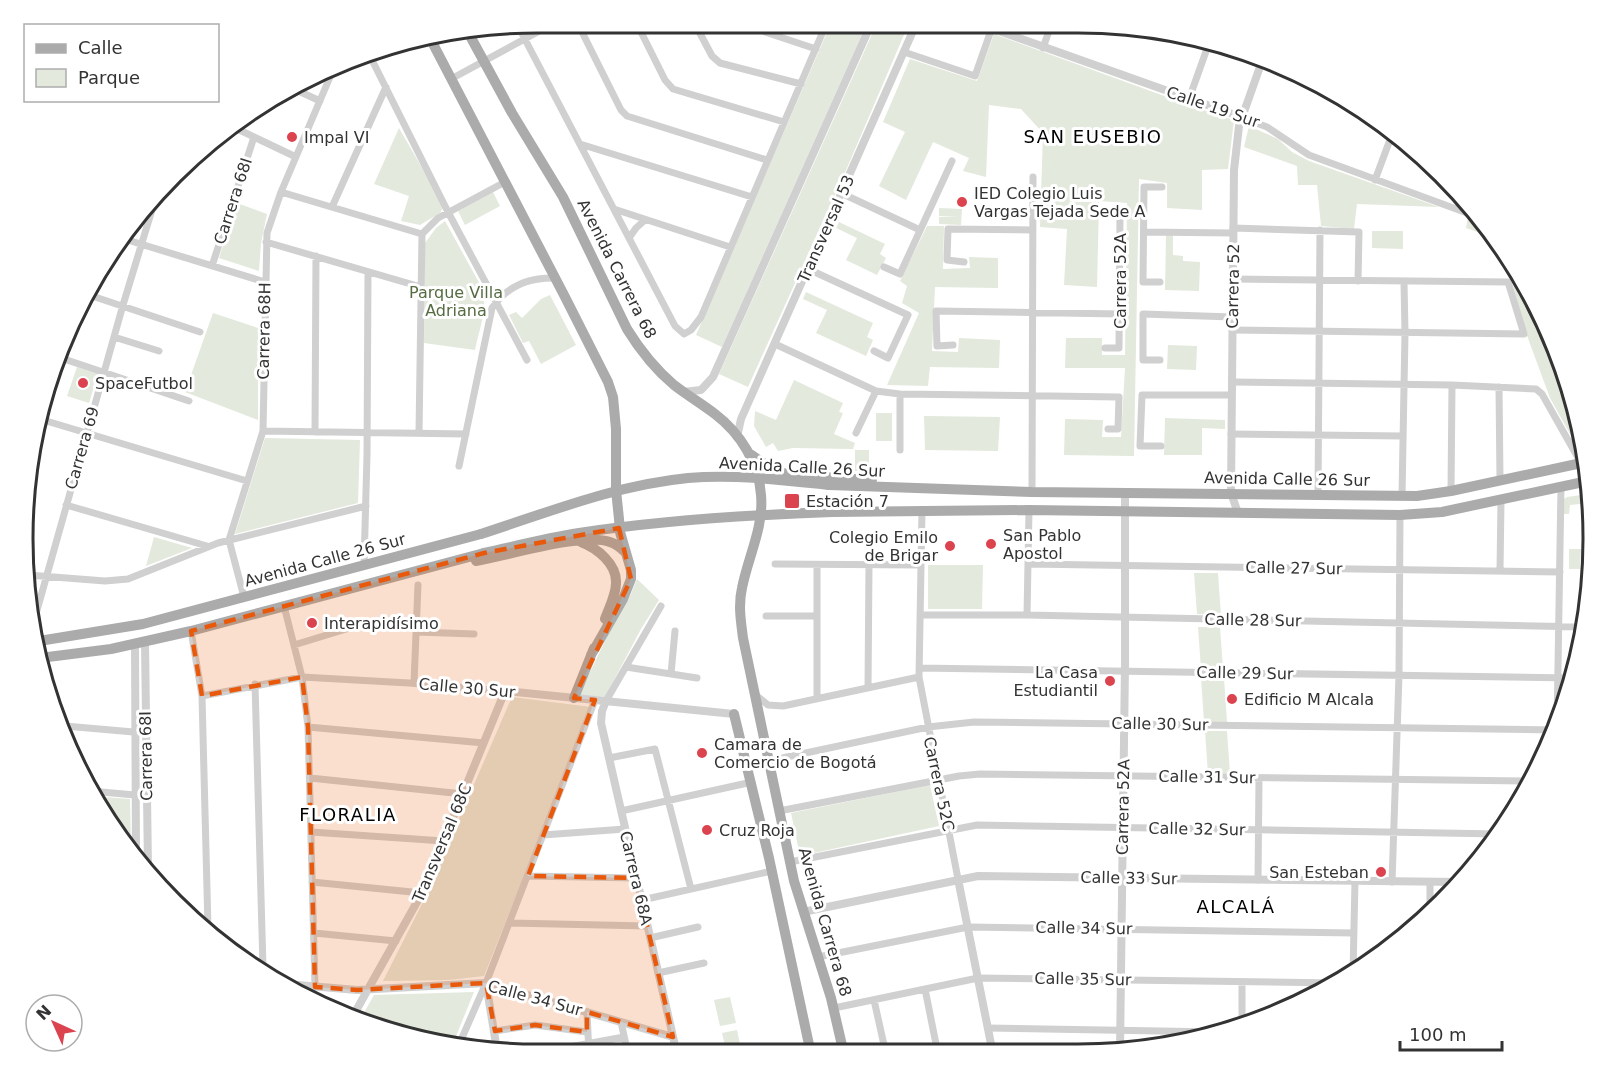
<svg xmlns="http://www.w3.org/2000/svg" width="1616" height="1077" font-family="'DejaVu Sans',sans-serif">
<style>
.green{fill:#e3e9dc}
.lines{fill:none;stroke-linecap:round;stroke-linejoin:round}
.minor{stroke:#d0d0d0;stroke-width:7}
.tertiary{stroke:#d0d0d0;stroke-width:8}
.primary{stroke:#ababab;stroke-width:10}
.primary-bridge{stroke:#ababab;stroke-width:10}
.marked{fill:#e8590c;fill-opacity:0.2;stroke:#e8590c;stroke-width:4.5;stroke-dasharray:12 8;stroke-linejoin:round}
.poi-dot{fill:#db434f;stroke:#fff;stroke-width:2}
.labels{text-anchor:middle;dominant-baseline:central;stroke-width:6;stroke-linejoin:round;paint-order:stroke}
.street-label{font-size:16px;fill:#333;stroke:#fff}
.poi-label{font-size:16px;fill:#333;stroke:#fff;text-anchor:start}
.park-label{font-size:16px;fill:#566c42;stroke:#fff}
.neighbourhood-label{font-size:18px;letter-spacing:1.5px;fill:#000;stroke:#fff}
.rim{fill:none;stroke:#333;stroke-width:3}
</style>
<rect width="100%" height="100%" fill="#fff"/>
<path class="green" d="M831 23H867L722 347 696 335Z
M877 23H909L847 168 748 387 719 374Z
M994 34 1200 109 1234 120 1228 169 1202 170V210L1167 208V183L1139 179 1134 456 1064 455 1065 419 1103 420 1102 437H1121L1125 368H1065L1066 338H1102V355H1125L1127 203 1099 201 1097 287 1064 285 1067 229 1040 227 1043 133 1021 109 989 105 986 177 963 171 969 158 933 142 906 200 879 186 905 132 883 122 910 59 977 81Z
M1249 126 1278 139 1292 152 1309 161 1439 207 1357 204 1354 229 1321 226 1317 185H1298L1297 166 1244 147Z
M399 128 444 206 440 213 420 225 401 221 409 196 374 184Z
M493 192 500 206 465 225 458 211Z
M237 203 267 214 261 243 259 271 219 258Z
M939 208 962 209 961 225 939 224V217H959L939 216Z
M1468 217 1483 223 1495 238 1466 228Z
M445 221 482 288C488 308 479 330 475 350L424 343 425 243 436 228Z
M839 222 885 244 880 254 886 258 877 275 846 260 857 238 836 228Z
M927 226H944L943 269 970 268 969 257 998 258V288L935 287 932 351 958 352 959 338 1000 340 999 368 930 367 928 386 887 385 919 313 902 303 907 286 900 281Z
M1372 231H1403V249L1372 248Z
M1166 235H1173V255L1183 256V261L1200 262 1199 291 1165 290Z
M1506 252 1554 341 1584 437 1585 452H1580L1550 398 1526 333 1510 274Z
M806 292 873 323 867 337 873 340 866 356 816 333 827 310 803 299Z
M550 295 576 345 541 364 529 341 523 343 509 315 516 312 522 318 541 299Z
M213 313 258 328V420L185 392Z
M1168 345 1197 346 1196 370 1167 369Z
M77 367 98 374 89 403 67 396Z
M794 380 843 403 839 412 843 413 834 434 855 443 853 449 793 448 778 451 773 443 766 447 754 426 755 411 776 420Z
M876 413H892V441H876Z
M924 416 1000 417 998 451 925 450Z
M1165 418 1225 420V429L1202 428V455H1164Z
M265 438 360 440 358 503 235 534Z
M855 450H869V470L855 471Z
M1589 494 1590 503 1570 505 1569 514H1563V500L1567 497Z
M154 537 192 548 146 566Z
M1569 549H1581L1580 569H1569Z
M928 565H983L982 609H928Z
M1194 573H1218L1221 615 1197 614Z
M637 579 659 600 641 629 605 697 579 695 619 612 630 596Z
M1198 627H1220L1223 669H1201Z
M1201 678H1224L1227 722H1204Z
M512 697 591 707 484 976 449 980 383 981 422 904Z
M1205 731H1227L1230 774H1208Z
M930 785 939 826 800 856 791 813Z
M91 796 130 799 131 847Z
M474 992 452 1046 438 1045 361 1018 374 995Z
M730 997 736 1023 720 1026 714 1000Z
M737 1030 742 1054H727L722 1033Z"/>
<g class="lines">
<path class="minor" d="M577 22 621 110 627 116 767 160
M636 22 665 80 673 89 784 122
M694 22 712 56 720 63 801 84
M755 22 765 32 816 49
M518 26 675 326 684 334 691 330 701 317 827 22
M1163 31 1208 47
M1043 48 1052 22
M368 52 448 212 527 360
M904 52 975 76 994 22
M451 79 556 22
M294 89 320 101
M1189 99 1209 43
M1241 117 1267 127 1309 155 1478 217
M233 127 296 157
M580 144 752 197
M1375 180 1391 137
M281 192 422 234
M841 193 920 230
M332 207 386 87
M614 209 730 247
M1104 213H1120L1119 348H1105
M1233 228 1359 232 1358 281
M1144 232 1233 233
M422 234 438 218 505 182
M121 238 265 282
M629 238 636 228 645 220
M266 242 421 287
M964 262 947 260 948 229 1033 230
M212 266 254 137
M884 267 900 274 952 161
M808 269 908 315 888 358 874 351
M1160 282H1143L1144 187H1162
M89 295 200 332
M1232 330 1524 334 1508 282 1233 279
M114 337 159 351
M775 344 876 391 900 394 1119 397 1118 429H1108
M953 345 937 346 936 311 1120 314
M58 357 189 401
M1160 360H1143V314L1232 317
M1232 382 1452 385 1536 389 1542 394 1581 463
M1499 387 1500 480
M43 420 247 481
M263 431 466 434
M315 432 316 256
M419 433 422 234
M856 433 876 391
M1231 434 1403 436
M1161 446H1140L1142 395H1232
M900 450V394
M459 466 492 308C507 286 530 277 556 278
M1451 491 1452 385
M1032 492 1033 177
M1318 495 1320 230
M1402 496 1405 333 1404 282
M66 505 207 546
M922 510 919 677 958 879
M775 564 921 565
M1028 564 1560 572
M364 565 367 455 368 272
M1500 571 1501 500
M28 575 105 581 128 579 218 543 366 506
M244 597 229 540 263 431 267 233 281 192 333 70
M284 606 302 677 308 727 315 987
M920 615H1027L1585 627
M1027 615 1029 510
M766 616H817
M32 628 123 305 155 200
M191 631 202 696 208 928
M416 632 474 634
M294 645 356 626 383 624
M626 667 697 678
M919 668 1572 678
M671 674 675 631
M414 683 418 585
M255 684 263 967
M868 688 869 565
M202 696 302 677 409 683 505 691
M757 696 768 705 783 706 919 677
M817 698V565
M606 701 661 606
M65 726 145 733
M1557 726 1561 487
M308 727 484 743
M609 758 655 749 691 889
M768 761 928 727 974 722 1556 730
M310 778 463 794
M90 791 146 796
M621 811 752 782
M779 811 959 776 980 774 1530 781
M311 832 444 841
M543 835 625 829
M790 862 977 825 1499 834
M528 876 636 878
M1258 880 1259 778
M312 882 422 893
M1392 882 1399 675 1400 515
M642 900 772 871
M1430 913V882
M510 923 647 926
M314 933 396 941
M650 938 698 927
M818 957 968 927 1354 933
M658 973 704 963
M1353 973 1355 881
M925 989 938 1054
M874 1000 886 1054
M834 1008 978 978 1335 983
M587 1012 589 1054
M621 1022 628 1054
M1242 1025V982
M988 1028 1219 1032
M495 1031 535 1025 587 1032
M458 1047 486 983 595 700
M531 1054 624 1037"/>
<path class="tertiary" d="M974 22 1241 117
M683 392 701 390 713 377 872 22
M737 437 741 419 749 401 917 22
M1238 513 1231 493 1234 170 1239 126 1262 61
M145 642 148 870
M135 644 136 854
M606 701 602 711 601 723 677 1054
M958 879 993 1054
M803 912 978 876 1460 882
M486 983 497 1050
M286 984 357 990 486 983 673 1037
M353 1016 422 893 505 691 734 714
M1120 1050 1125 664V492"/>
<path class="primary" d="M469 34 512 113 563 197 627 329C640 350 655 369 674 385 687 395 702 404 715 414 740 433 759 463 761 495 764 527 748 557 742 588 738 605 741 622 743 638L794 881 831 998 844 1054
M431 40 564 295 608 382 613 397 616 429V490L619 519 620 532 631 570V579L623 599 591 655
M750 454 772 469 789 475 872 480
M829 485 1032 492 1417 496 1451 491 1586 462
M832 512 1029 510 1400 515 1442 512 1588 481
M581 542C597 548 617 564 616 583 616 595 609 608 605 619
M476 561C506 556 583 532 610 542 616 544 621 548 625 552
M33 642 143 624 481 534
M40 658 111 649 191 631 484 553
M574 698 594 648
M734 714 769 858 811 1054"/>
<path class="primary-bridge" d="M481 534C549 512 616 485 688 478 735 474 783 480 829 485
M484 553C516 546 547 538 579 533 663 520 748 515 832 512"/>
</g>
<path class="marked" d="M619 528 631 579 574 698 595 700 528 876 636 878 673 1037 587 1012V1032L535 1025 495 1031 486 983 357 990 315 987 308 727 302 677 202 696 191 631 484 553Z"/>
<g class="poi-dot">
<circle cx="292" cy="137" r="6"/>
<circle cx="962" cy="202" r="6"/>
<circle cx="83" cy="383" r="6"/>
<rect x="784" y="493" width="16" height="16" rx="3"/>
<circle cx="991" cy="544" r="6"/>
<circle cx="950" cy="546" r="6"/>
<circle cx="312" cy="623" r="6"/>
<circle cx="1110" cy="681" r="6"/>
<circle cx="1232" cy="699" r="6"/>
<circle cx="702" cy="753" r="6"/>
<circle cx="707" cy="830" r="6"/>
<circle cx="1381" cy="872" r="6"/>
</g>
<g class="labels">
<g class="street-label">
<text transform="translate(1213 107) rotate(19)">Calle 19 Sur</text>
<text transform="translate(233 201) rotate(-72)">Carrera 68I</text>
<text transform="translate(826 229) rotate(-66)">Transversal 53</text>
<text transform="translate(617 269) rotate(63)">Avenida Carrera 68</text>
<text transform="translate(1120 281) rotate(-90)">Carrera 52A</text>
<text transform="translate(1233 286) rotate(-89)">Carrera 52</text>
<text transform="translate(264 331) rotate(-89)">Carrera 68H</text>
<text transform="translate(82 448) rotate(-74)">Carrera 69</text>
<text transform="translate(802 467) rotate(3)">Avenida Calle 26 Sur</text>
<text transform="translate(1287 479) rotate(1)">Avenida Calle 26 Sur</text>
<text transform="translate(325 560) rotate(-15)">Avenida Calle 26 Sur</text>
<text transform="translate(1294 568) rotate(1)">Calle 27 Sur</text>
<text transform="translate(1253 620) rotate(1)">Calle 28 Sur</text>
<text transform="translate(1245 673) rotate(1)">Calle 29 Sur</text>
<text transform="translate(467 688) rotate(5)">Calle 30 Sur</text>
<text transform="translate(1160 724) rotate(1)">Calle 30 Sur</text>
<text transform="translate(146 756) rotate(-91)">Carrera 68I</text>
<text transform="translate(1207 777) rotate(1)">Calle 31 Sur</text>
<text transform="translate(939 784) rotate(78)">Carrera 52C</text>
<text transform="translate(1123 807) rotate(-89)">Carrera 52A</text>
<text transform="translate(1197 829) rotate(1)">Calle 32 Sur</text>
<text transform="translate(442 843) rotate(-67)">Transversal 68C</text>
<text transform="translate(636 878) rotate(77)">Carrera 68A</text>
<text transform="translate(1129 878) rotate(1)">Calle 33 Sur</text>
<text transform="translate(825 922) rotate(74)">Avenida Carrera 68</text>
<text transform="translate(1084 928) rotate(1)">Calle 34 Sur</text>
<text transform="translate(1083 979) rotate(1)">Calle 35 Sur</text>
<text transform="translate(535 998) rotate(15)">Calle 34 Sur</text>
</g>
<g class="poi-label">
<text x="304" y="137">Impal VI</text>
<text x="974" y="193">IED Colegio Luis<tspan x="974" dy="18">Vargas Tejada Sede A</tspan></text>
<text x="95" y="383">SpaceFutbol</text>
<text x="806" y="501">Estación 7</text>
<text x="1003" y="535">San Pablo<tspan x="1003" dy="18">Apostol</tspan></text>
<text x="938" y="537" text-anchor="end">Colegio Emilo<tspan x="938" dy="18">de Brigar</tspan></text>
<text x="324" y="623">Interapidísimo</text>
<text x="1098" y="672" text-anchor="end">La Casa<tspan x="1098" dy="18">Estudiantil</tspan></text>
<text x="1244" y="699">Edificio M Alcala</text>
<text x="714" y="744">Camara de<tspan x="714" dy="18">Comercio de Bogotá</tspan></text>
<text x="719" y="830">Cruz Roja</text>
<text x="1369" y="872" text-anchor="end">San Esteban</text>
</g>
<g class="park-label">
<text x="456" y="292">Parque Villa<tspan x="456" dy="18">Adriana</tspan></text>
</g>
<g class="neighbourhood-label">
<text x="1093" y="136">SAN EUSEBIO</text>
<text x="348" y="814">FLORALIA</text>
<text x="1236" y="906">ALCALÁ</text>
</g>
</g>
<path d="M0 0H1616V1077H0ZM538 33H1078A505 505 0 0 1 1583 538V539A505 505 0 0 1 1078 1044H538A505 505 0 0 1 33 539V538A505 505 0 0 1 538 33Z" fill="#fff" fill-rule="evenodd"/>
<path class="rim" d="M538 33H1078A505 505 0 0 1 1583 538V539A505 505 0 0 1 1078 1044H538A505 505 0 0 1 33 539V538A505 505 0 0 1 538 33Z"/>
<rect x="24" y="24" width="195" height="78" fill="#ffffff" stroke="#adadad" stroke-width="1.5"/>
<rect x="36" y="44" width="30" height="9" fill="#ababab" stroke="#adadad" stroke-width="1.5"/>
<text x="78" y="54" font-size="18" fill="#333333">Calle</text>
<rect x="36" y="69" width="30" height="18" fill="#e3e9dc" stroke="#adadad" stroke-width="1.5"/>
<text x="78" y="84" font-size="18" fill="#333333">Parque</text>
<g transform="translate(54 1023) rotate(315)"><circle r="28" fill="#ffffff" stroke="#adadad" stroke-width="1.5"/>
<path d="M0-4.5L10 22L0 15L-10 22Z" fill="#db434f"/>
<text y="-9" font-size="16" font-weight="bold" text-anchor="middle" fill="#333333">N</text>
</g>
<path d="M1400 1041v9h102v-9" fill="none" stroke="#333333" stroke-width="3"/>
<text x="1409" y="1041" font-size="18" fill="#333333" stroke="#ffffff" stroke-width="4.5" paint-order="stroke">100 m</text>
</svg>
